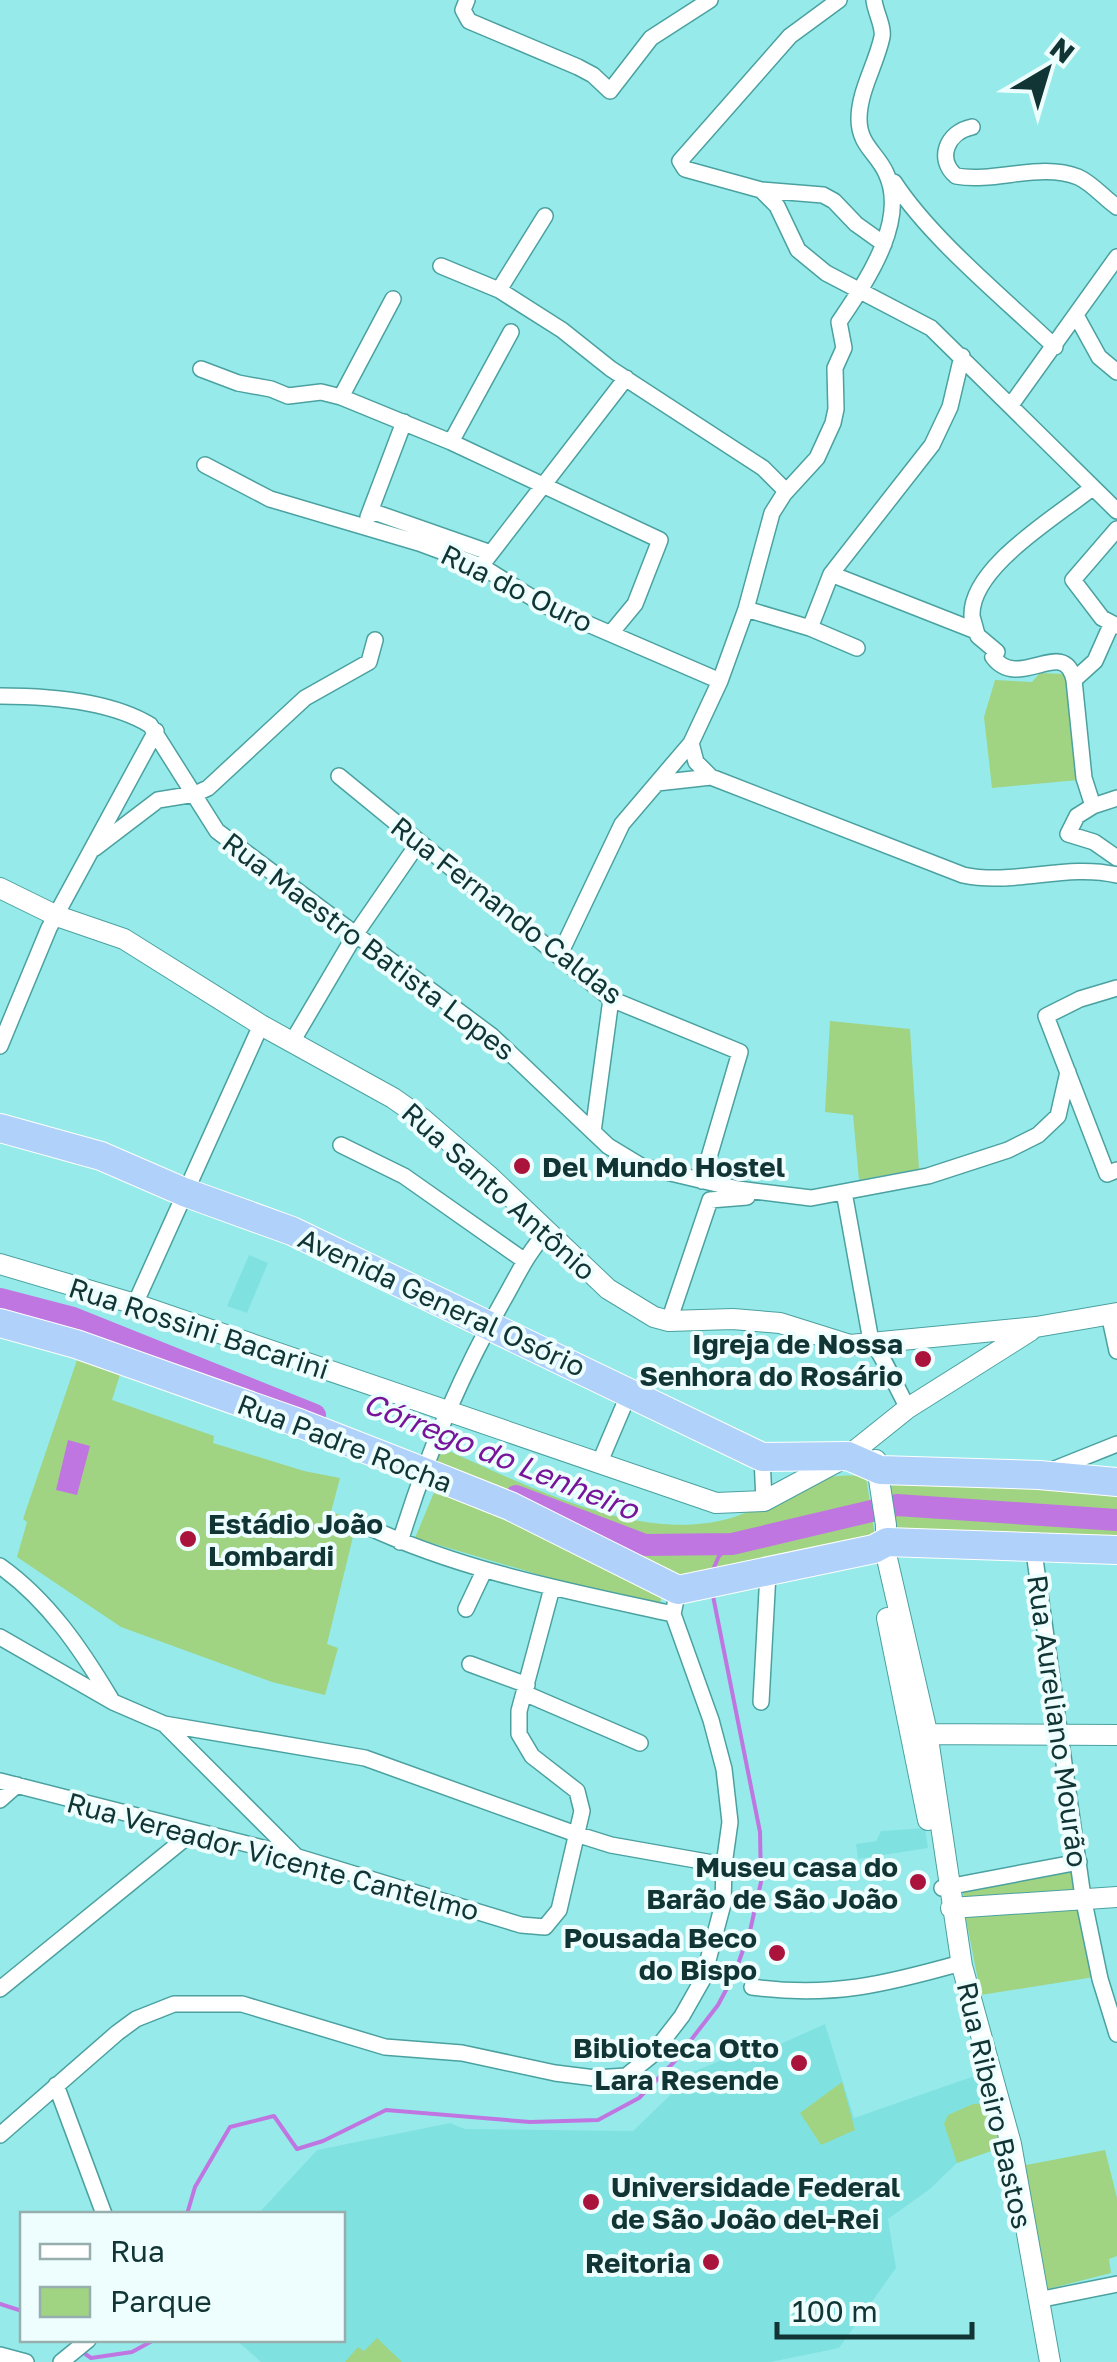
<svg xmlns="http://www.w3.org/2000/svg" width="1117" height="2362" font-family="'Golos Text',sans-serif">
<style>
.built{fill:#80e2e0}
.green{fill:#a0d382}
.water{fill:#c076e1}
.lines{fill:none;stroke-linecap:round;stroke-linejoin:round}
.stream{stroke:#c076e1;stroke-width:4}
.river{stroke:#c076e1;stroke-width:22}
.street-casing{stroke:#4ba1a0;stroke-width:18}
.secondary-casing{stroke:#4ba1a0;stroke-width:22}
.highway-casing{stroke:#fff;stroke-width:30}
.street{stroke:#fff;stroke-width:15}
.secondary{stroke:#fff;stroke-width:20}
.highway{stroke:#b0d1fa;stroke-width:28}
.poi-dot{fill:#aa143c;stroke:#eefefe;stroke-width:4}
.labels{text-anchor:middle;dominant-baseline:central;stroke-width:8;stroke-linejoin:round;paint-order:stroke}
.street-label{font-size:28px;fill:#113535;stroke:#eefefe}
.poi-label{font-size:28px;font-weight:bold;fill:#113535;stroke:#eefefe;text-anchor:end}
.water-label{font-size:30px;font-style:italic;fill:#77159a;stroke:#eefefe}
</style>
<rect width="100%" height="100%" fill="#96ebea"/>
<path class="built" d="M249 1255 268 1263 247 1313 227 1306Z
M925 1828 928 1848 858 1859 856 1844 876 1841 881 1831Z
M825 2024 854 2118 983 2073 1008 2145 957 2163 930 2189 888 2219 896 2268 839 2348 771 2362H261L236 2340H342V2214H258L317 2150 450 2123 465 2129 633 2131 695 2071 736 2054 749 2058Z"/>
<path class="green" d="M1040 673 1065 674 1067 681 1078 780 992 788 984 717 995 680 1032 682Z
M830 1021 910 1029 919 1169 859 1180 853 1115 825 1112Z
M79 1354 122 1368 112 1400 214 1436 213 1443 304 1471 340 1478 331 1512 357 1520 327 1644 338 1648 325 1695 272 1682 121 1627 17 1557 27 1522 23 1519Z
M440 1447C526 1485 644 1548 737 1516 783 1499 814 1468 866 1477L875 1536 684 1577 670 1574 431 1472Z
M885 1476 1117 1491V1548L893 1533Z
M435 1490 657 1586 662 1594 660 1604 567 1583 415 1538Z
M1073 1868 1077 1896 964 1902 963 1892Z
M1078 1904 1094 1977 981 1995 965 1914Z
M842 2082 855 2130 821 2145 800 2113Z
M997 2103 1008 2145 957 2163 944 2124 948 2115 973 2104Z
M1105 2150 1117 2198V2256L1109 2259 1111 2273 1048 2289 1021 2166Z
M377 2338 402 2362H345L358 2347 364 2351Z"/>
<path class="water" d="M68 1440 90 1446 77 1495 56 1490Z"/>
<g class="lines">
<path class="stream" d="M712 1572 719 1556 732 1544
M187 2214 195 2187 230 2127 274 2116 297 2149 323 2141 386 2110 530 2122 598 2120 639 2098 674 2062 718 2005 734 1975 750 1931 761 1882 760 1832 713 1596
M0 2304 22 2311
M81 2351 91 2358 132 2352 154 2340"/>
<path class="river" d="M0 1299 73 1318 315 1415
M516 1496 645 1545 732 1544 897 1505 1117 1520"/>
<defs>
<path id="street" d="M467 0 463 10 469 21 578 67 593 75 610 91 651 38 710 0
M839 0 790 36 680 161 685 169 761 190 823 195 834 201 856 224 884 244
M972 127C947 132 936 159 956 176 996 183 1041 162 1078 177 1092 183 1104 198 1117 207
M894 182C931 239 1005 299 1055 347
M761 190 777 206 798 250 826 273 931 328 1117 511
M441 266 499 290 562 330 611 369 763 468 783 488 784 494
M499 290 545 216
M1077 317 1099 357 1117 372
M201 369 238 383 271 389 288 396 321 392 341 397 451 442 660 540 635 604 611 633
M341 397 393 299
M1011 405 1117 257
M451 442 511 332
M205 465 270 499 419 543 481 566 544 605 720 681
M371 511 491 553
M368 517 404 422
M1117 529 1073 580 1102 618 1117 626
M481 566 626 378
M831 574 976 631 978 636 997 652 993 657C1019 692 1064 635 1074 680L1084 778 1093 806 1077 816 1068 834 1094 842 1117 858
M746 609 810 628 857 648
M810 628 831 574 932 445 950 407 962 356
M976 631C975 626 973 621 972 616 970 567 1058 516 1092 488
M1074 680 1095 661 1111 625
M0 696C47 696 109 700 150 725L217 831 492 1036 608 1146 641 1166 738 1189 811 1198 928 1176 1008 1150 1038 1135 1058 1116 1068 1072
M339 776 611 999 740 1052 702 1181
M711 777 963 875C1014 886 1066 863 1117 875
M657 783 711 777 696 762 691 743
M1093 806 1117 798
M95 848 158 800 195 794 208 788 305 698 369 662 375 640
M560 954 622 824 691 743 720 681 746 609 772 513 784 494 817 458 833 423 836 409 835 368 844 348 839 322C865 283 909 221 886 173 877 153 859 145 859 119 859 91 876 65 882 37 884 27 875 11 874 0
M1117 988 1080 999 1046 1016 1107 1174 1117 1170
M292 1042 355 935 419 842
M0 1046 49 928 156 731
M593 1132 611 999
M341 1145 404 1176 525 1261
M844 1192 871 1341C880 1349 899 1393 908 1408
M135 1304 261 1025
M1109 1314 1117 1351
M669 1321 710 1200 747 1197
M762 1457 764 1501
M599 1464 630 1391
M1052 1470 1117 1444
M364 1525C462 1571 568 1591 673 1614
M400 1542C426 1457 460 1376 504 1299 517 1276 528 1252 546 1233
M1033 1545 1083 1897 1100 1979 1117 2034
M0 1566C48 1600 81 1649 111 1699
M466 1609 484 1571
M0 1637 113 1702 164 1724 365 1758 576 1834 611 1845 724 1865
M470 1664 527 1685
M524 1693 640 1743
M761 1702 768 1573
M164 1724 295 1855
M0 1781 298 1857 521 1925 545 1927 559 1910 582 1811 577 1791 532 1756 519 1734V1711L552 1588
M0 1800 17 1785
M942 1888 1079 1862
M752 1987C831 1998 886 1984 961 1963
M0 1989 193 1832
M56 2085 104 2214
M0 2135 117 2033 136 2019 174 2004H242L385 2047 462 2053 555 2073 595 2078 626 2076 651 2056 682 2016 703 1979 723 1904 724 1865 730 1822 724 1769 711 1720 673 1614 678 1590
M1038 2300 1117 2284
M0 2355 26 2362
M61 2362 88 2340"/>
<path id="secondary" d="M0 888 57 916 124 939 261 1025 393 1098 423 1119 488 1175 608 1289 654 1317 669 1321 733 1319 780 1323 850 1345 1036 1327 1117 1313
M0 1264 135 1304 716 1503 764 1501 848 1456 908 1408 1030 1331
M876 1460 886 1525V1554L927 1732 962 1966 1011 2144 1050 2362
M887 1618 928 1820
M914 1734 1117 1735
M951 1908 1117 1897"/>
<path id="highway" d="M0 1128 101 1156 184 1192 292 1231 762 1457 848 1456 880 1470 1039 1475 1117 1482
M0 1323 76 1344 299 1423 422 1471 510 1506 678 1590 874 1549 887 1542 1117 1550"/>
</defs>
<use href="#street" class="street-casing"/>
<use href="#secondary" class="secondary-casing"/>
<use href="#highway" class="highway-casing"/>
<use href="#street" class="street"/>
<use href="#secondary" class="secondary"/>
<use href="#highway" class="highway"/>
</g>
<g class="poi-dot">
<circle cx="522" cy="1166" r="10"/>
<circle cx="923" cy="1359" r="10"/>
<circle cx="188" cy="1539" r="10"/>
<circle cx="918" cy="1882" r="10"/>
<circle cx="777" cy="1953" r="10"/>
<circle cx="799" cy="2063" r="10"/>
<circle cx="591" cy="2202" r="10"/>
<circle cx="711" cy="2262" r="10"/>
</g>
<g class="labels">
<g class="street-label">
<text transform="translate(517 588) rotate(26)">Rua do Ouro</text>
<text transform="translate(507 910) rotate(38)">Rua Fernando Caldas</text>
<text transform="translate(369 946) rotate(37)">Rua Maestro Batista Lopes</text>
<text transform="translate(499 1191) rotate(42)">Rua Santo Antônio</text>
<text transform="translate(442 1302) rotate(25)">Avenida General Osório</text>
<text transform="translate(199 1328) rotate(18)">Rua Rossini Bacarini</text>
<text transform="translate(345 1443) rotate(21)">Rua Padre Rocha</text>
<text transform="translate(1058 1721) rotate(82)">Rua Aureliano Mourão</text>
<text transform="translate(273 1856) rotate(15)">Rua Vereador Vicente Cantelmo</text>
<text transform="translate(995 2105) rotate(77)">Rua Ribeiro Bastos</text>
</g>
<g class="poi-label">
<text x="542" y="1166" text-anchor="start">Del Mundo Hostel</text>
<text x="903" y="1343">Igreja de Nossa<tspan x="903" dy="32">Senhora do Rosário</tspan></text>
<text x="208" y="1523" text-anchor="start">Estádio João<tspan x="208" dy="32">Lombardi</tspan></text>
<text x="898" y="1866">Museu casa do<tspan x="898" dy="32">Barão de São João</tspan></text>
<text x="757" y="1937">Pousada Beco<tspan x="757" dy="32">do Bispo</tspan></text>
<text x="779" y="2047">Biblioteca Otto<tspan x="779" dy="32">Lara Resende</tspan></text>
<text x="611" y="2186" text-anchor="start">Universidade Federal<tspan x="611" dy="32">de São João del-Rei</tspan></text>
<text x="691" y="2262">Reitoria</text>
</g>
<g class="water-label">
<text transform="translate(501 1456) rotate(22)">Córrego do Lenheiro</text>
</g>
</g>
<rect x="20" y="2212" width="325" height="130" fill="#eefefe" stroke="#96aeae" stroke-width="2.5"/>
<rect x="40" y="2244" width="50" height="15" fill="#ffffff" stroke="#96aeae" stroke-width="2.5"/>
<text x="110" y="2262" font-size="30" fill="#113535">Rua</text>
<rect x="40" y="2287" width="50" height="30" fill="#a0d382" stroke="#96aeae" stroke-width="2.5"/>
<text x="110" y="2312" font-size="30" fill="#113535">Parque</text>
<g transform="translate(1047 70) rotate(38)" stroke="#eefefe" stroke-width="8" paint-order="stroke">
<path d="M0-8L18 38L0 25L-18 38Z" fill="#113535"/>
<text y="-15" font-size="28" font-weight="bold" text-anchor="middle" fill="#113535">N</text>
</g>
<path d="M777 2322v15h195v-15" fill="none" stroke="#113535" stroke-width="5"/>
<text x="792" y="2322" font-size="30" fill="#113535" stroke="#eefefe" stroke-width="8" paint-order="stroke">100 m</text>
</svg>
